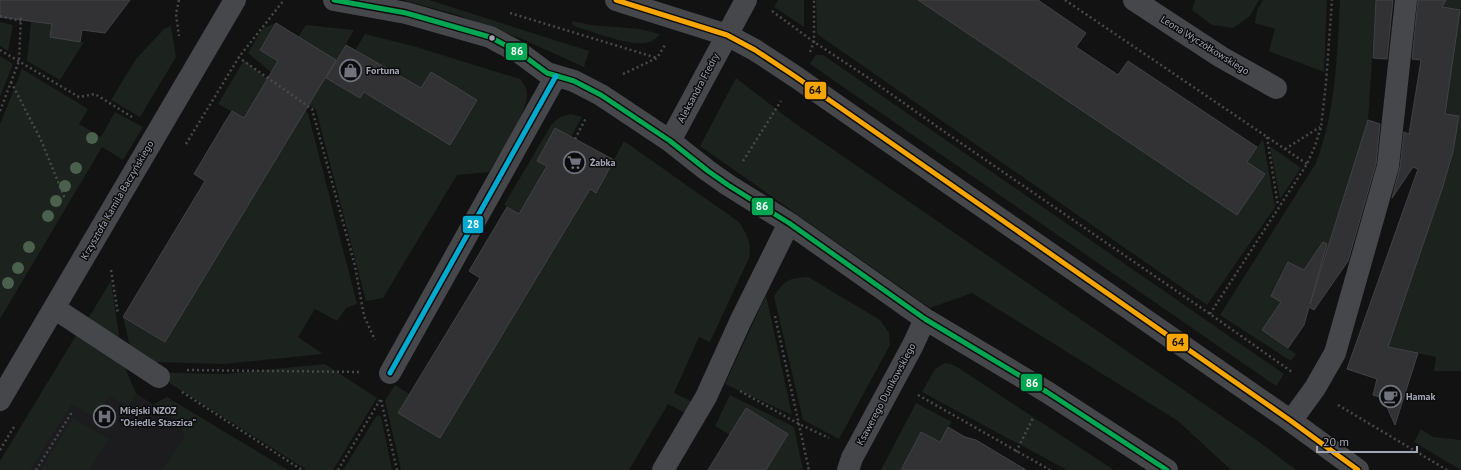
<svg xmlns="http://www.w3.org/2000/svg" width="1461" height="470" font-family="'PT Sans',sans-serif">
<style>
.built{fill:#1c1c1e}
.green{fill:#1c221d}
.building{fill:#323235;stroke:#414246}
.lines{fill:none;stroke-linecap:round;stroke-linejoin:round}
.path{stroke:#48494d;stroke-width:2.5;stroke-dasharray:2 3;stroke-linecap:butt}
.minor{stroke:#46474b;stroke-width:22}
.bus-1-casing{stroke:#0c0c0e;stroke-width:8}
.bus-2-casing{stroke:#0c0c0e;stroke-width:8}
.bus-3-casing{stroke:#0c0c0e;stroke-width:8}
.bus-1{stroke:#00a651;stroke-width:5}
.bus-2{stroke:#f7a600;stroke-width:5}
.bus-3{stroke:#00a9ce;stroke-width:5}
.tree{fill:#4b604d}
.bus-dot{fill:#a3a7b3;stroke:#0c0c0e;stroke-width:1.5}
.labels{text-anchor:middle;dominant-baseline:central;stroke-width:3;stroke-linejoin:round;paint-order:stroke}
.street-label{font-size:10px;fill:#a3a7b3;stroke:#0c0c0e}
.poi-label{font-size:10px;font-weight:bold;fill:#a3a7b3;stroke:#0c0c0e;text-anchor:start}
.line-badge{stroke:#0c0c0e;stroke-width:1.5}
.badge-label{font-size:11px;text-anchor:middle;font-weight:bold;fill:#fff}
.pale-badge-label{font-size:11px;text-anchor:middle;font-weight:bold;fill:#111}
</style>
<rect width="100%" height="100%" fill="#121212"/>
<path class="built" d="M75 356 260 470H3Z"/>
<path class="green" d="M403 0H429L589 51 584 67 522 39 458 15Z
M778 0H804V27L774 7Z
M816 0H918L1237 215 1265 174 1247 162 1263 139 1275 207 1207 305 817 34Z
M1195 0H1259L1250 16 1233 28 1212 25 1192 10Z
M1263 0H1327L1324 72 1269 51 1275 29 1255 23 1257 10Z
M1340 0H1376L1368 120 1318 277 1288 262 1271 296 1307 315 1276 309 1262 330 1296 354 1291 361 1220 315 1316 163C1336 111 1337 56 1340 0Z
M1446 0H1461V371H1434L1436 357 1388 347 1451 162 1459 117 1444 114 1460 10 1429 5Z
M46 19 80 42H84L60 80 27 61 31 21 45 23Z
M572 21 591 25 639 29 660 34C656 39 651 43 644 43 625 45 595 32 576 27L572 24Z
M0 22 13 25 8 51 0 46Z
M276 23 260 50 286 65 298 37 306 25 354 30 326 78 360 98 380 65 355 50 365 34 413 46 520 79C524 84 528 90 527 97 525 116 499 154 489 172L457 175 383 298 366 301 316 110 248 53 263 28Z
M171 26 176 57 140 117 111 100 136 59 164 29Z
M816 55H823L1284 374 1276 386 810 64Z
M0 56 13 64 0 97Z
M244 60 308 113 357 304 346 308 337 321 315 309 298 337 323 354 225 364 152 362 130 347 123 317 165 342 301 117 244 118 218 104Z
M22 69 88 109 79 124 101 137 115 112 143 127 123 160 102 147 0 319V124Z
M736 78 793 122 1258 441 1296 470H1231L1178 421 972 293 930 308 700 146Z
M571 114 582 117 571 137 555 128 537 161 596 193 624 141 739 222C747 235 752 242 749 258L710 342 699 337 674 393 693 402 687 414 668 404 629 470H401L385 401 395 385 409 394 398 413 440 438 576 213 535 188 519 214 504 205 551 125 560 117Z
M1270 146 1301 168 1280 199Z
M808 277 880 320 889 333 890 345 839 439 803 420 774 296C785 280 788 278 808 277Z
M111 281 121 349 84 325Z
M766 295 792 415 725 384Z
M78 332 122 361 136 393 128 408 109 396 100 411 117 421 113 429 72 404 30 470H0V461Z
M945 363 954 365 1114 470H1067L922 392 935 369Z
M325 364 377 398 333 470H307L152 372 224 374Z
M730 395 794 427 803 470H766L788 434 746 408 730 435 715 426Z
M167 397 288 470H163L185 435 171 415 154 404Z
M916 403 952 422 948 427 940 442 921 432 901 470H881Z
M377 415 381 416 392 470H343Z
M73 418 109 439 89 470H41Z
M1421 429 1433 437 1461 440V470L1414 442Z"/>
<path class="building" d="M0 0H130L105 33 82 30 80 42 50 37 52 24 0 17Z
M918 0H1038L1086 33 1076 47 1118 75 1128 61 1257 147 1247 162 1265 174 1237 215Z
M1376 0H1393L1387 59 1373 58Z
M1418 0H1446L1442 7 1460 10 1445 114 1459 116 1453 152 1443 186 1388 347 1418 353 1395 425 1383 398 1373 395 1377 379 1347 369 1418 169 1413 167 1392 198 1400 167 1404 132 1409 134 1418 79 1421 60 1412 59Z
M276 23 336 60 165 342 123 317 205 181 194 174 225 122 232 111 244 118 278 61 260 50Z
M346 45 421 88 431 72 477 100 450 145 364 92 360 98 326 78Z
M1368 120 1380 124 1376 164 1348 261 1314 310 1309 307 1304 325 1288 348 1262 330 1281 302 1271 296 1288 262 1304 270 1323 242 1327 244 1310 304Z
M555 128 614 160 596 193 590 189 440 438 398 413 480 278 469 271 507 207 519 214 547 166 537 161Z
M746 408 788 434 766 470H708Z
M948 427 965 437 976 440 1026 470H901L921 432 940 442Z"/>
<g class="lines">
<path class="path" d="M179 0 176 14 179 36
M1065 0 1307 164
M772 11 814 42 867 77 939 128 1210 314 1292 372
M510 13 657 58
M0 16 21 21
M0 50 79 97 95 94 132 117
M810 52 814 42V0
M238 57 312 109 355 266 364 316 375 340
M623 74 657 58 665 45
M11 82 41 140 65 199
M0 111 19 61 21 15
M1267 137 1278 206
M575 139 586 118
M186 144 239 57 284 0
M1285 149 1320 127
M743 161 781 101
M111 270 118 314
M1210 314 1307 164 1315 146 1321 127 1326 83 1332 0
M775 316 809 470
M187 370 362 372
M740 391 799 424 829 438
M182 392 302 470
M918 395 1050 470
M381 400 397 470
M1338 405 1447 470
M0 450 15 425
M1016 452 1033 418
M36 470 72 412
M338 470 380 400"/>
<path class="minor" d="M334 0 406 13 490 37 520 53 547 73 574 81 601 95 670 141 708 171 728 185 789 223 925 319 1047 392 1167 470
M616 0 727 35 755 50 796 77 1291 421 1358 470
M1134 0 1221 57 1276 88
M670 141 746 0
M54 308 159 377
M390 373 556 76
M0 400 235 0
M1291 421 1315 388 1335 353 1388 166 1406 0
M663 470 706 397 740 322 789 223
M848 470 852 458 913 345 925 319"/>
<defs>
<path id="bus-1" d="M334 0 406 13 490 37 520 53 547 73 574 81 601 95 670 141 708 171 728 185 789 223 925 319 1047 392 1167 470"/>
<path id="bus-2" d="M616 0 727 35 755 50 796 77 1291 421 1358 470"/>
<path id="bus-3" d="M390 373 556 76"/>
</defs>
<use href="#bus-1" class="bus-1-casing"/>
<use href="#bus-2" class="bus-2-casing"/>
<use href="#bus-3" class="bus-3-casing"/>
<use href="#bus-1" class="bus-1"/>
<use href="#bus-2" class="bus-2"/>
<use href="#bus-3" class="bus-3"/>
</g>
<g class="tree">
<circle cx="92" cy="138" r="6"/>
<circle cx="76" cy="168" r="6"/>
<circle cx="65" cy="186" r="6"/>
<circle cx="56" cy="201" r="6"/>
<circle cx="48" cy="216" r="6"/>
<circle cx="29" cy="247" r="6"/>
<circle cx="18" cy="268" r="6"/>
<circle cx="8" cy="283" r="6"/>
</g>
<defs>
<symbol id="shop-ring" viewBox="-11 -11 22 22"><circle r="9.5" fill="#0c0c0e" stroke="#70737b" stroke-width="1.5"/><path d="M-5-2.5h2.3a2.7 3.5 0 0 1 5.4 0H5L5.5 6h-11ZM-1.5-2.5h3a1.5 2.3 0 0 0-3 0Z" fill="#70737b"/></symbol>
<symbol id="supermarket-ring" viewBox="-11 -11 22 22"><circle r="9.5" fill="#0c0c0e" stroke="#70737b" stroke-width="1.5"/><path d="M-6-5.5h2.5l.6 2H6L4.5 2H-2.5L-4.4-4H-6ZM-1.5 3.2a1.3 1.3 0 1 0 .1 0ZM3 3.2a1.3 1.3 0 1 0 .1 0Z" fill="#70737b"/></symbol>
<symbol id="cafe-ring" viewBox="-11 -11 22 22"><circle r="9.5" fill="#0c0c0e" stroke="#70737b" stroke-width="1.5"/><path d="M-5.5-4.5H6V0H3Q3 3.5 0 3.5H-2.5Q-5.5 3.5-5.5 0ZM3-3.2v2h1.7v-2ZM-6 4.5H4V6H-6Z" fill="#70737b"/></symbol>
<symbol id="hospital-ring" viewBox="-11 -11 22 22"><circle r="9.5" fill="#0c0c0e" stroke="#70737b" stroke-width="1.5"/><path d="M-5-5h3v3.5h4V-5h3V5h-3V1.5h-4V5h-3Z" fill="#70737b"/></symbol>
</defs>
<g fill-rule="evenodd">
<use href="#shop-ring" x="338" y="58" width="25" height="25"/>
<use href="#supermarket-ring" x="562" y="150" width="25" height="25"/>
<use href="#cafe-ring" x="1378" y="384" width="25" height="25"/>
<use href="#hospital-ring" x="92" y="404" width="25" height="25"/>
</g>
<circle class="bus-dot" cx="492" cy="38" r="3.5"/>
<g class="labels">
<g class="street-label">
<text transform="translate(1205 45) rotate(32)">Leona Wyczółkowskiego</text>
<text transform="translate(698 88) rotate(-62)">Aleksandra Fredry</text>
<text transform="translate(117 200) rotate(-60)">Krzysztofa Kamila Baczyńskiego</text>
<text transform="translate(886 394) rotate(-62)">Ksawerego Dunikowskiego</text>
</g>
<g class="poi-label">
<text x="366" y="70">Fortuna</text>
<text x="590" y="162">Żabka</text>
<text x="1406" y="396">Hamak</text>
<text x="120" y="410">Miejski NZOZ<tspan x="120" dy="12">"Osiedle Staszica"</tspan></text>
</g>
</g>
<g class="line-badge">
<rect x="505" y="42" width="23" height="19" rx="4" fill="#00a651"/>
<rect x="804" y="81" width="23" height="19" rx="4" fill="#f7a600"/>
<rect x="751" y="197" width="23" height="19" rx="4" fill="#00a651"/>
<rect x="462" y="215" width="22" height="19" rx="4" fill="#00a9ce"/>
<rect x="1166" y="333" width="23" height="19" rx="4" fill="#f7a600"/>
<rect x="1020" y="373" width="23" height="19" rx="4" fill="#00a651"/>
</g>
<g class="badge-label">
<text x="517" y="55">86</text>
<text x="762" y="210">86</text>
<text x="473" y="228">28</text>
<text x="1032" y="387">86</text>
</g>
<g class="pale-badge-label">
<text x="815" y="94">64</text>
<text x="1178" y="346">64</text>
</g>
<path d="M1317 446v6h100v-6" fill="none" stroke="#a3a7b3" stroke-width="2"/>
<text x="1323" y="446" font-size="12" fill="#a3a7b3" stroke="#0c0c0e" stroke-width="3" paint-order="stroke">20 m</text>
</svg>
